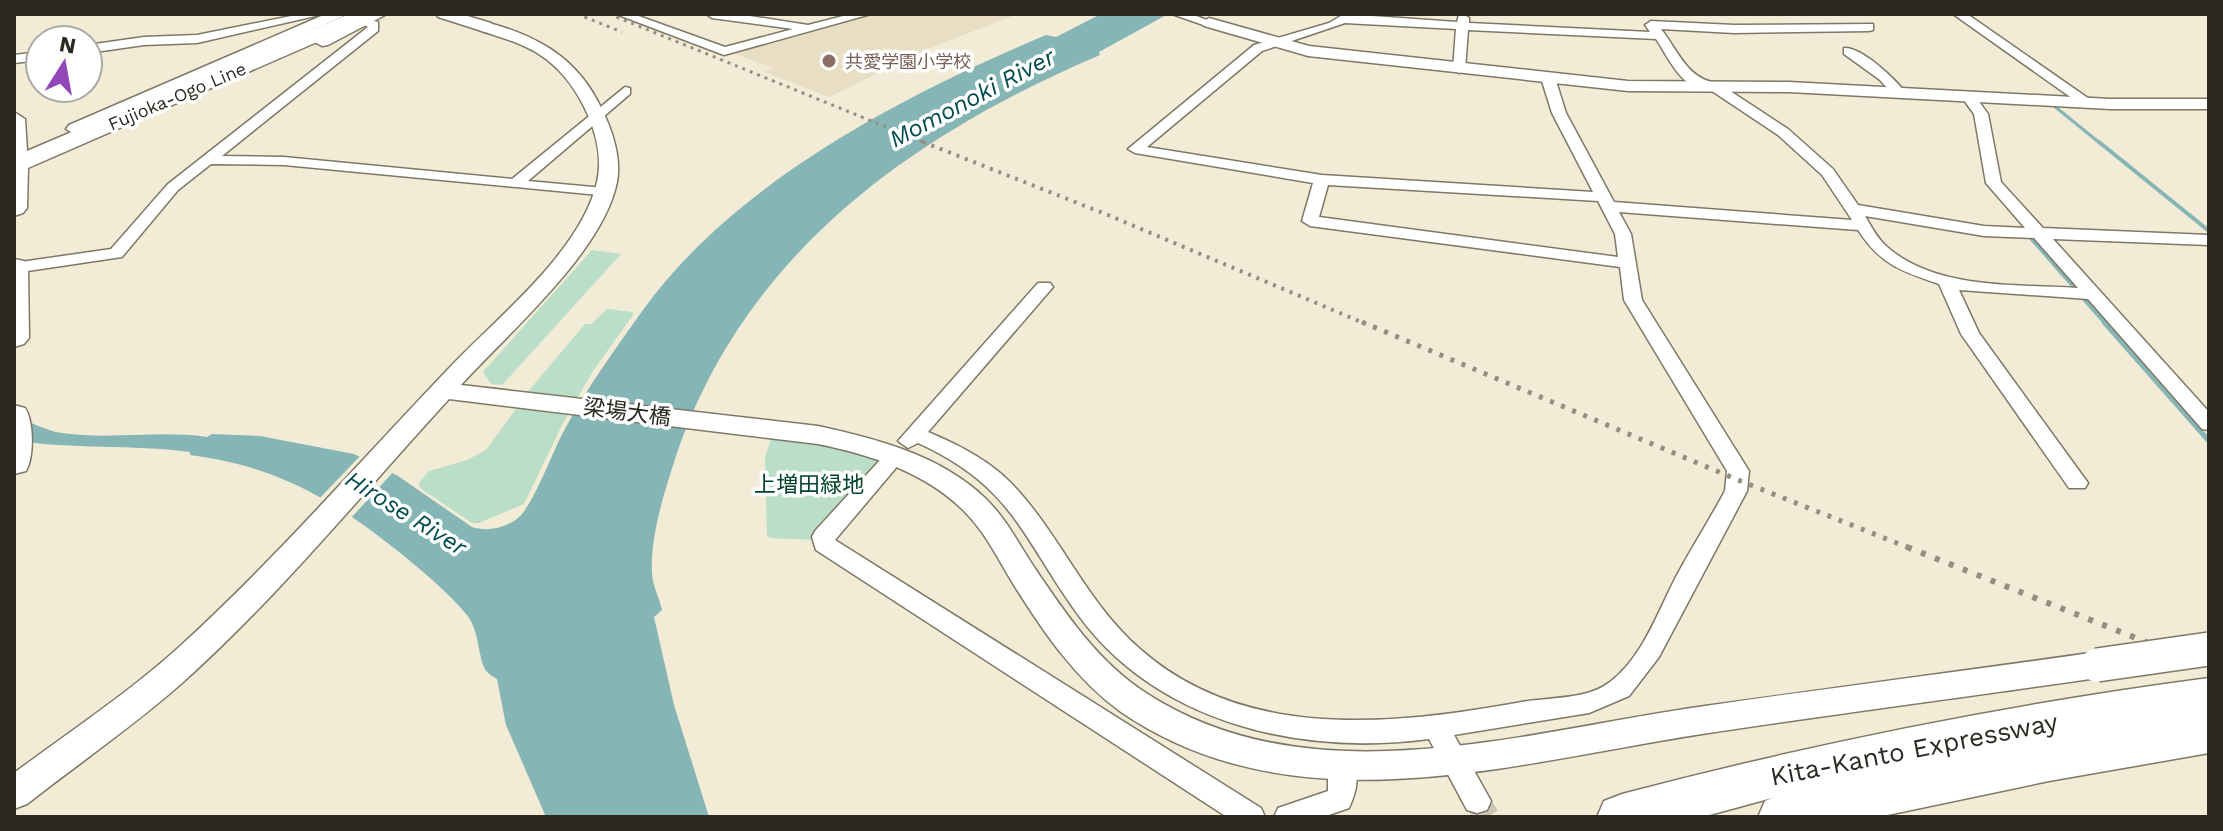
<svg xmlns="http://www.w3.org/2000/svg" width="2223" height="831" font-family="'Work Sans','Noto Sans JP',sans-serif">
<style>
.built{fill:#e8dec4}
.green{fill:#badec8}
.water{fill:#86b5b6}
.pier{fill:#f2ebd6}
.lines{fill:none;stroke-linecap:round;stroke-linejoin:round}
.stream-far2{stroke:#86b5b6;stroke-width:3}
.stream-far1{stroke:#86b5b6;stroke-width:4}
.stream{stroke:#86b5b6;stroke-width:5}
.minor-tunnel{stroke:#cac4b2;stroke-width:25;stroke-dasharray:25 13;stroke-linecap:butt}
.minor-casing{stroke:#7e7866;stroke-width:3}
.tertiary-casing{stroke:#7e7866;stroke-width:3}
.secondary-casing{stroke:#7e7866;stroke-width:3}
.primary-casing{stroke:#7e7866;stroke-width:3}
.motorway-casing{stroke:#7e7866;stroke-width:3}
.minor{fill:#fff;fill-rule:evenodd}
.tertiary{fill:#fff;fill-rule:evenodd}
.secondary{fill:#fff;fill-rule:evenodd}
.primary{fill:#fff;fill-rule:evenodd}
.motorway{fill:#fff;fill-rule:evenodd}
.rail-far3{stroke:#949081;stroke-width:3;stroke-dasharray:3 5;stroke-linecap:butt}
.rail-far2{stroke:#949081;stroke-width:4;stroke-dasharray:3 6;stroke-linecap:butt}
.rail-far1{stroke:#949081;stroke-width:5;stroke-dasharray:4 8;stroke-linecap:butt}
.rail{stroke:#949081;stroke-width:6;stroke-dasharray:5 10;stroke-linecap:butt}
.tertiary-bridge-casing{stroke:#7e7866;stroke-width:36;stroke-linecap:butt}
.tertiary-bridge{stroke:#fff;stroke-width:33}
.education-dot{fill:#8d6e63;stroke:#fff;stroke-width:3}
.labels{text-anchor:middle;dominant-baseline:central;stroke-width:7;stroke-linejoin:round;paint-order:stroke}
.far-education-label{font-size:18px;fill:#785e54;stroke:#fff;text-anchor:start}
.far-street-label{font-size:18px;fill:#2b2921;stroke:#fff}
.street-label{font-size:22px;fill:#2b2921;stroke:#fff}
.park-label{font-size:22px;fill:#004327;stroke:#fff}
.water-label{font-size:24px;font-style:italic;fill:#014c4d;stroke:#fff}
.near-street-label{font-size:26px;fill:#2b2921;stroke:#fff}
</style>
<rect width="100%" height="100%" fill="#f2ebd6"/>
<path class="built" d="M872 14H1018L927 49 829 97 764 72 774 68 735 54Z"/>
<path class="green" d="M592 250 621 254 502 385 491 384 483 372Z
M607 309 633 312V315L593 371 562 425 524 504 479 523H472L420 488 419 483 429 471 467 460 486 450 531 388 585 324H591Z
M772 436 827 445 884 460 814 540 771 538 767 536 765 457Z"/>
<path class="water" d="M1101 14H1168L1099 52 1100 55C912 135 744 254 676 456 665 490 647 545 653 581 655 591 660 600 662 610L654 617 674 705 709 817H546L506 725 497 679C494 677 490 675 487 672 478 662 480 631 467 615 445 589 420 569 394 548 328 496 274 466 190 455V452C132 444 72 450 14 440V416C29 421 46 431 62 433 110 440 159 430 207 437L212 434 260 436 354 454 398 476 472 527C486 532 506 528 518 518 535 503 553 449 566 427 588 386 616 348 643 310 735 182 904 95 1046 35L1056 37Z"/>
<path class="pier" d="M362 454 395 470 350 519 318 500Z"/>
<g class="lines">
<path class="stream-far2" d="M2053 105 2101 144"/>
<path class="stream-far1" d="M2099 142 2209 231
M2031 238 2073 286
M2083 298 2106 324"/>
<path class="stream" d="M2104 322 2209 441"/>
<path class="minor-tunnel" d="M1477 801 1487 817"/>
<defs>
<path id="minor" d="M301 14H324L197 43 144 45 88 53V45L144 37 197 35Z
M616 14H633L725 47 793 29 712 18 706 14H737L808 25 851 14H871L724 55Z
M1172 14H1191L1215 23 1209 27Z
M1344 14 1457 22 1459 15 1463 14 1469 18V23L1650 32 1645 25 1651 21 1734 25 1873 24V30L1869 31 1734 33 1661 29C1678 50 1687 80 1718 83L1788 129 1833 169 1858 205 1984 226 2025 228 1986 183 1974 114 1961 96 1968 92 1973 93 1988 114 2001 182 2043 228 2209 235V245L2053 239 2209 412V430L2202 429 2088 299 1959 290 1979 333 2088 483 2085 488H2069L1961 334 1939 284C1901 271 1881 265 1858 230L1619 212 1631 234 1642 300 1749 471 1747 491 1659 657 1629 696 1589 713 1454 735 1491 801 1487 810 1477 813 1467 810 1429 739C1299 756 1155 723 1076 612 1021 535 1012 486 918 443L908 448 898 441 1038 283H1050L1053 287 928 432C957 444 987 459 1010 482 1060 533 1084 600 1140 649 1245 742 1394 725 1522 702 1549 697 1587 700 1610 682 1643 657 1658 611 1677 575 1692 547 1710 519 1725 491L1727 471 1624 300 1620 267 1310 226 1302 221 1313 183 1135 153 1128 149 1254 45 1329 23ZM1345 23 1456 29 1453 69 1459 73 1465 69 1468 30 1656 39C1669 58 1681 90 1709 89L1778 135 1822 175 1852 220 1614 202 1566 113 1555 78 1548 74 1541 78 1552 113 1593 192 1322 175 1147 147 1262 51ZM1328 185 1598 201 1615 234 1618 257 1319 217ZM1865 216 1984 236 2034 238 2078 288C2016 284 1935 290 1886 246 1877 238 1871 226 1865 216Z
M1953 14H1967L2095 103 2083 106Z
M364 18 378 22V31L222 156 284 157 512 179 625 87 630 88V94L528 181 604 188 612 193 609 196 284 165 211 164 178 190 122 257 14 273V263L111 249 168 184 368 27 358 22Z
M1844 48C1862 47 1895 79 1906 93L1904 96H1894L1880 80 1844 54Z
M40 52V60L14 63V55Z
M888 457 895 459 898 464 895 469 835 540 1261 808 1265 817H1227L816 550 812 537 815 531 881 459Z
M1342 754 1352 758C1360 776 1357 790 1349 808L1323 817H1274L1278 808 1328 791V766L1332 758Z"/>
<path id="tertiary" d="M1209 18 1309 46 1628 81 1789 82 2110 99H2209V109H2110L1789 92 1628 91 1308 56 1204 26 1201 23Z
M485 22C533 34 573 55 597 100 610 124 622 154 617 182 603 252 509 332 461 385L818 426C877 439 940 455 985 498 1006 518 1018 543 1034 567 1065 613 1098 662 1146 693 1312 801 1525 731 1705 706 1835 687 1966 671 2097 652L2109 656 2113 665 2109 674 2097 678C1966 697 1834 714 1702 734 1513 763 1295 831 1121 712 1075 679 1042 630 1012 582 997 557 985 532 964 511 925 472 871 455 818 444L449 399C361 495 278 597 181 684 132 727 78 764 27 804L14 809V773C69 732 127 694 178 648 275 560 361 460 452 365 499 316 581 251 597 182 607 140 579 84 546 59 527 44 502 38 479 30L477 27Z"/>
<path id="secondary" d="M326 14H348L83 133 76 135 66 129 69 125Z
M366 14H387L328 45 322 46 313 41Z
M436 14H461L491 23 493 27 485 32 438 17Z"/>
<path id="primary" d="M349 14H374L372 18 28 168 27 208 23 213 14 216V112L25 119 27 151Z
M14 259 24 261 28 267 29 338 24 344 14 347Z
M14 405 25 408C34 421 34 457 26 471L14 474Z"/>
<path id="motorway" d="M2209 678V753L2049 781 1878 817H1758L1765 801 1772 798 1702 817H1597L1604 801 1622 794C1816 743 2010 704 2209 678Z"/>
</defs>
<use href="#minor" class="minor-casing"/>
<use href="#tertiary" class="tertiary-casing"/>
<use href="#secondary" class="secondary-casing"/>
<use href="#primary" class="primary-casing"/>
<use href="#motorway" class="motorway-casing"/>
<use href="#minor" class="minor"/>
<use href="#tertiary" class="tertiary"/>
<use href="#secondary" class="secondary"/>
<use href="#primary" class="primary"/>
<use href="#motorway" class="motorway"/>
<path class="rail-far3" d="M577 14 622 32
M609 14 928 144"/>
<path class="rail-far2" d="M923 142 1108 215 1366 324"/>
<path class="rail-far1" d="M1362 322 1738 480 1912 549"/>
<path class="rail" d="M1907 547 2209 667"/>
<defs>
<path id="tertiary-bridge" d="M2097 665 2209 649"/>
</defs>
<use href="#tertiary-bridge" class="tertiary-bridge-casing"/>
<use href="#tertiary-bridge" class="tertiary-bridge"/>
</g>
<circle class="education-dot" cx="829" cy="61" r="8"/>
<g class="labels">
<g class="far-education-label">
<text x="845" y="61">共愛学園小学校</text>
</g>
<g class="far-street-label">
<text transform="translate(177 96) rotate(-23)">Fujioka-Ogo Line</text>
</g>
<g class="street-label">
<text transform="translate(627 412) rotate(7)">梁場大橋</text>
</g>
<g class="park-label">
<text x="809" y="484">上増田緑地</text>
</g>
<g class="water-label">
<text transform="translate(972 98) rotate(-28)">Momonoki River</text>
<text transform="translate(406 513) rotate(32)">Hirose River</text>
</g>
<g class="near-street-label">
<text transform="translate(1914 749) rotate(-11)">Kita-Kanto Expressway</text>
</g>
</g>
<rect width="2223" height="831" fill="none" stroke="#2b2921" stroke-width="32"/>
<g transform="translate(64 64) rotate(11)"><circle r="38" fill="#ffffff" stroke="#aaa9a6" stroke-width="2"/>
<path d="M0-6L14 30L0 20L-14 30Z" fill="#9346b7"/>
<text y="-12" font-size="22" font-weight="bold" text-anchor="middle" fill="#2b2921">N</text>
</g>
</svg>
